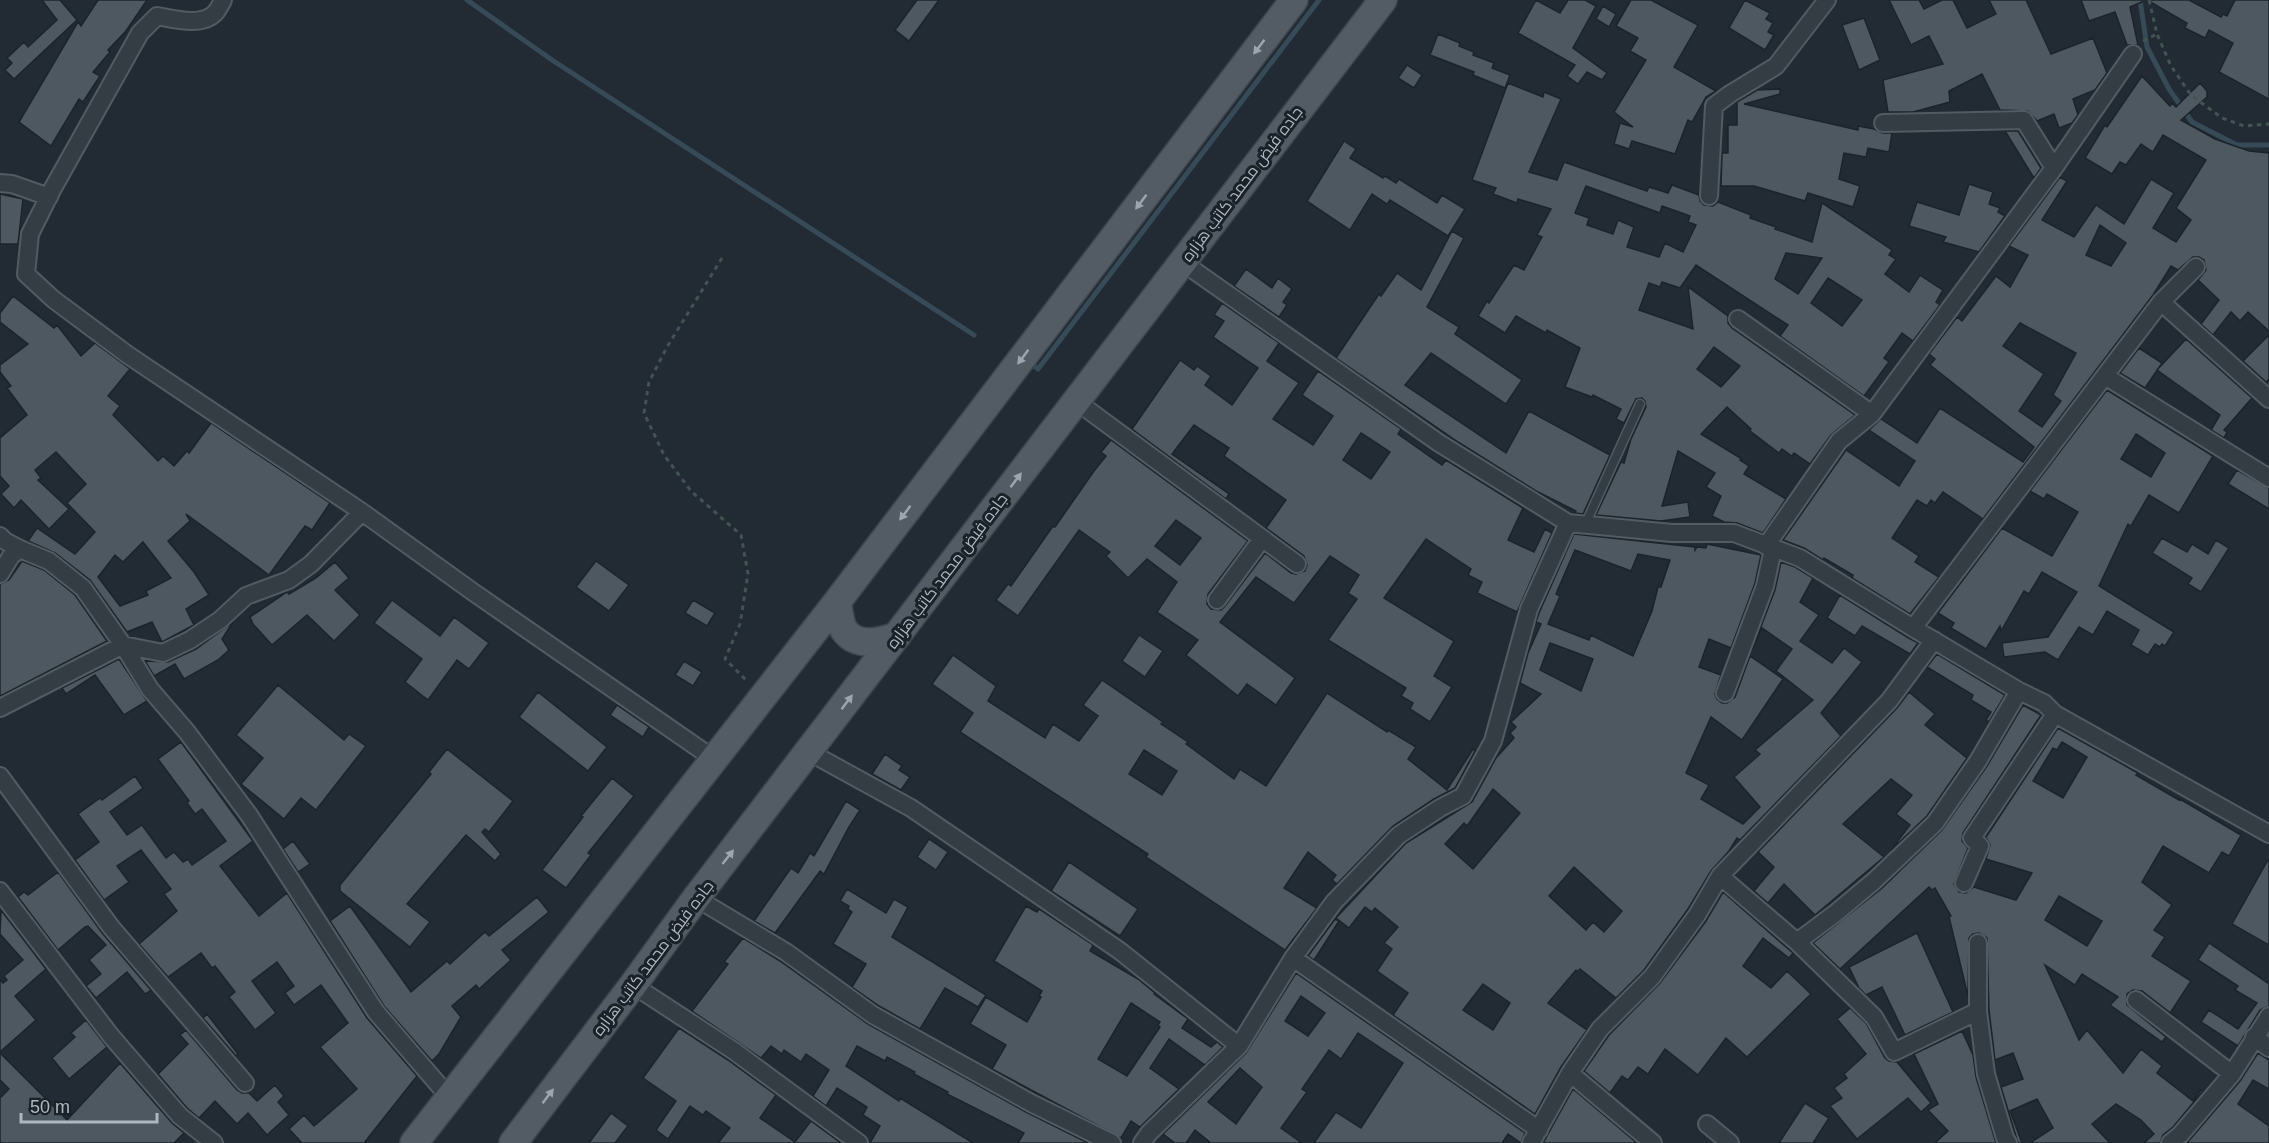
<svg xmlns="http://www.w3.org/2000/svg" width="2269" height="1143" font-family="Arial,Cairo,sans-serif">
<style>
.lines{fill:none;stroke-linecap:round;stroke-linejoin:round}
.stream{stroke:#374a57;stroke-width:5}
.building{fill:#4d5861;stroke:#1c242a;stroke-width:1.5;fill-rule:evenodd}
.lane-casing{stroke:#525b61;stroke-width:11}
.street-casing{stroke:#525b61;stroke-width:20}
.primary-casing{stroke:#3e464d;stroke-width:30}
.path{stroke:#435252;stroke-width:3;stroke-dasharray:4.5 4.5;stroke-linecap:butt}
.lane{stroke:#353d44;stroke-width:8}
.street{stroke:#353d44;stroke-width:16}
.primary{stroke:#535c64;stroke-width:27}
.oneway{fill:#9da6ae}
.labels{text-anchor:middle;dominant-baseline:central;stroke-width:6;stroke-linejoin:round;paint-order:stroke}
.street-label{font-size:16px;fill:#afb8c0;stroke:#1a2228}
</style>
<rect width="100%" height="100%" fill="#222b33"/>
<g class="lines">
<path class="stream" d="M467 0 552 60 974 335
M2140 0 2147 47 2169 89 2192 122 2237 145H2269
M1031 363 1038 369 1319 0"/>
</g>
<path class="building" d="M42 0H60L77 20 14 79 5 70 12 63 7 58 24 42 28 47 57 20Z
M98 0H147L126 31 108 50 110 52 93 72 100 76 83 102 79 99 51 146 19 122 78 22 81 26Z
M917 0H939L909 41 895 30Z
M1536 0 1560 13 1568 0H1585L1596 6 1573 48 1607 73 1602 80 1587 72 1578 84 1567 76 1575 65 1518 33Z
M1631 0H1651L1698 25 1674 67 1716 91 1706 97 1692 122 1688 120 1675 154 1632 141 1629 149 1614 144 1620 123 1633 127 1614 112 1646 60 1630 51 1638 38 1616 26Z
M1745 0 1770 13 1766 19 1773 23 1768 32 1774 35 1765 50 1729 28Z
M1889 0H1919L1924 9 1942 0H1953L1967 28 1996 14 1989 0H2026L2051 54 2093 38 2107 73 2095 90 2073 99 2078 115 2072 123 2059 128 2054 114 2037 121 2028 111 2000 110 1982 74 1949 91 1950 102 1913 112H1888L1883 80 1943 64 1929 36 1911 45Z
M2081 0H2142V2L2130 7 2138 45H2127L2115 12 2089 21Z
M2147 0H2189L2221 17 2223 14 2227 16 2235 0H2269V99L2219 72 2233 43 2209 30 2205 38 2185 28 2187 23 2185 22Z
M1603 6 1616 14 1609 27 1596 19Z
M1864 18 1880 60 1859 70 1842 25Z
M1438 34 1460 43 1459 46 1474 52 1473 55 1494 63 1492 68 1510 75 1505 88 1473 75 1474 72 1430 55Z
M1407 65 1422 75 1414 88 1398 78Z
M2142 76 2170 106 2172 103 2176 107 2200 83 2207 91V97L2181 120 2215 139 2249 151 2269 153V331L2248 312 2240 321 2231 312 2213 335 2201 324 2219 300 2198 280 2206 270 2204 260 2199 257H2193L2178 270 2171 266 2153 295 1983 519 1943 492 1935 503 1931 500 1927 506 1917 500 1892 538 1919 556 1915 562 1939 577 1910 614 1852 578 1853 575 1824 558 1823 560 1804 548 1783 540 1846 450 1899 486 1915 461 1869 430 1881 419 1917 443 1940 408 2023 462 2034 447 1930 365 1935 359 1929 354 1957 317 1962 321 1996 276 2010 287 2028 255 2009 246 2060 177 2067 181 2042 220 2074 237 2096 205 2124 224 2151 179 2174 193 2153 228 2176 242 2191 220 2176 208 2206 160 2163 135 2153 152 2141 144 2126 165 2120 162 2112 174 2085 158 2105 125 2107 127ZM2100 225 2126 243 2111 266 2086 255ZM2020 323 2076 353 2053 395 2061 401 2042 427 2019 411 2044 374 2003 346Z
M1508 83 1543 97 1544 92 1561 99 1529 172 1557 180 1564 162 1647 191 1649 187 1668 193 1672 185 1699 195 1700 201 1704 205 1713 206 1718 202 1751 215 1750 218 1776 227 1775 229 1812 242 1822 203 1892 250 1889 255 1896 259 1885 274 1909 292 1920 275 1943 290 1936 302 1940 305 1913 341 1902 333 1884 358 1889 362 1864 396 1780 336 1788 325 1696 265 1680 288 1662 282 1660 287 1649 283 1639 310 1693 329 1688 287 1728 316V323L1732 328 1855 415 1831 435 1810 464 1794 453 1792 456 1782 449 1779 453 1750 431 1751 429 1727 407 1701 434 1742 459 1740 460 1749 466 1744 474 1786 499 1763 533 1737 523 1724 522 1712 516 1721 496 1706 487 1715 473 1678 451 1662 506 1688 502 1690 517 1661 521 1596 515 1621 462 1624 463 1631 439 1646 407 1645 401 1642 398 1636 399 1624 423 1616 419 1621 409 1593 395 1592 397 1565 387 1580 348 1547 330 1546 333 1516 316 1505 333 1478 316 1487 301 1489 303 1514 265 1524 270 1542 237 1537 235 1551 209 1518 199 1517 203 1493 194 1496 188 1472 180ZM1586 186 1660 213 1662 206 1690 216 1688 222 1696 225 1683 252 1665 243 1659 257 1627 247 1634 227 1618 220 1613 234 1587 225 1589 218 1575 213ZM1786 253 1822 258 1798 294 1775 279ZM1828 278 1862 300 1842 326 1811 303ZM1714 347 1740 366 1721 387 1697 369Z
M1780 89V94L1744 104 1858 130V126L1874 129 1883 133H1892L1889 152 1868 148 1866 157 1844 153 1839 179 1860 186 1853 207 1808 193 1805 201 1754 186H1721L1722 153H1728V125H1737V102L1757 90Z
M2005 131H2018L2041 168 2034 178Z
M1344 141 1356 149 1350 158 1383 178 1385 176 1396 183 1399 179 1437 203 1442 195 1465 209 1448 236 1390 200 1387 204 1372 194 1350 230 1307 201Z
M1969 184 1993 192 1989 204 2000 208 1998 212 2005 216 1979 252 1943 242 1946 237 1909 226 1917 202 1959 215Z
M0 194 23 199 18 244H0Z
M1452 231 1464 238 1427 307 1459 327 1455 334 1522 380 1506 404 1431 353 1405 385 1506 453 1529 411 1610 455 1583 514 1575 513 1576 511 1536 491 1458 442 1336 358 1379 294 1381 296 1397 273 1421 290Z
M1246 269 1272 288 1278 278 1292 289 1283 302 1287 305 1279 317 1234 286Z
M13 296 54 328 57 325 81 356 95 343 130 369 108 396 120 406 113 415 158 461 163 456 174 466 187 451 189 453 211 423 330 503 312 530 305 526 269 575 186 514 190 521 168 541 194 572 209 595 186 609 194 625 162 642 152 622 127 632 90 580 55 553 28 541 37 528 75 554 95 532 67 503 86 484 56 452 35 470 41 478 38 480 69 509 49 529 21 500 14 508 1 494 9 486 0 476V438L27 415 7 388 11 386 0 372V365L28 344 0 322V313ZM143 542 171 578 146 591 148 595 120 606 98 577 115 555 123 562Z
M1222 303 1279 343 1267 361 1299 383 1273 419 1313 445 1333 416 1302 395 1318 371 1401 429 1398 434 1442 465 1446 460 1523 508 1508 540 1534 552 1545 529 1552 533 1517 612 1477 593 1482 582 1468 575 1471 569 1426 539 1384 598 1454 641 1434 676 1452 687 1430 722 1410 709 1413 703 1401 696 1406 688 1328 640 1357 599 1348 593 1359 575 1330 556 1294 603 1256 577 1220 622 1295 678 1276 705 1247 684 1238 696 1186 655 1198 640 1157 612 1177 582 1147 559 1128 578 1106 556 1110 552 1079 530 1018 616 996 600 1008 584 1011 586 1053 526 1055 527 1094 471 1106 456 1101 452 1111 440 1248 541 1208 594 1207 604 1211 609 1221 610 1225 606 1265 553 1291 573 1296 574 1305 571 1307 565 1304 556 1266 528 1286 500 1224 456 1229 448 1194 425 1172 454 1229 494 1226 499 1132 429 1180 360 1194 370 1197 366 1211 376 1205 385 1232 405 1258 368 1213 337 1224 321 1214 315ZM1361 433 1390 452 1371 479 1343 460ZM1176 520 1201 538 1180 565 1155 546Z
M2269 335V379L2266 382 2243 361Z
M2186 339 2252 398 2224 430 2227 432 2224 438 2211 430 2220 415 2157 370Z
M2139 348 2162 363 2145 388 2120 373Z
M2107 390 2213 456 2179 513 2149 495 2131 526 2128 524 2099 586 2174 632 2165 646 2162 644 2160 647 2155 644 2148 655 2131 645 2139 630 2107 611 2093 635 2079 627 2058 660 2045 652 2004 657 2002 643 2048 637 2077 592 2042 572 2029 594 2024 591 2001 631 2000 626 1986 649 1951 628 1954 623 1938 613 2002 528 2052 556 2078 512 2047 494 2044 499 2030 491ZM2136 434 2165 453 2151 477 2121 459Z
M2237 470 2269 488V509L2228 484Z
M1574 534 1695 547V550L1697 547 1706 548 1707 544 1761 555 1755 583 1731 648 1709 639 1699 667 1721 675 1715 694 1717 699 1722 703H1727L1735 697 1750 656 1783 679 1742 740 1711 717 1686 773 1709 785 1701 799 1743 824 1760 807 1734 777 1760 754 1755 750 1813 700 1776 671 1792 649 1762 628 1752 650 1775 590 1781 562 1795 567 1813 578 1800 602 1819 615 1800 641 1832 663 1844 648 1862 662 1821 713 1841 736 1740 840 1737 838 1729 851 1711 871 1688 909 1644 970 1616 998 1580 969 1577 972 1576 970 1548 1003 1587 1030 1561 1067 1535 1114 1393 1015 1408 993 1377 971 1392 949 1384 943 1398 927 1375 908 1372 912 1365 907 1349 928 1336 918 1406 843 1472 802 1496 758 1514 738 1510 733 1516 727 1511 722 1541 694 1520 683 1528 653 1541 624 1536 622 1539 613ZM1575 550 1631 571 1638 554 1670 560 1661 587H1658L1652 611 1633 656 1591 635 1589 640 1548 624 1560 596 1556 594ZM1550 643 1593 659 1581 691 1540 670ZM1493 789 1520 813 1473 869 1445 844 1464 823 1467 826ZM1574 867 1622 911 1604 932 1593 922 1586 930 1549 896ZM1483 984 1510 1003 1493 1030 1463 1010Z
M2162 538 2187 552 2192 544 2208 554 2216 540 2229 548 2201 592 2188 584 2192 578 2152 553Z
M22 561 44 570 75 595 107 641 0 696V584L9 580Z
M596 561 629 585 609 611 576 587Z
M335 562 349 578 335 590 360 615 334 641 307 615 272 645 253 624 250 617 287 592 289 594 316 578Z
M1840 595 1907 637 1918 643 1910 654 1862 626 1855 636 1827 618Z
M392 600 440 636 454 617 489 643 469 669 457 660 428 700 405 682 422 659 374 623Z
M693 600 715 613 707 626 685 613Z
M233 622 222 639 229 650 218 660 184 679 175 664 154 676 145 661 168 662 196 649Z
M1139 635 1163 651 1145 677 1122 661Z
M1937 654 2005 695 1989 722 1986 720 1991 712 1971 700 1973 695 1927 667Z
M953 655 996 686 988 701 1045 738 1053 724 1079 741 1098 716 1083 705 1102 680 1163 722 1161 724 1188 742 1186 744 1234 779 1240 769 1266 786 1327 693 1387 732 1388 730 1416 747 1408 759 1447 790 1473 749 1475 751 1455 788 1434 799 1393 826 1337 884 1332 880 1336 875 1308 852 1284 888 1317 908 1285 950 1146 857 1148 854 960 732 973 713 932 684ZM1144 750 1177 771 1162 795 1129 774Z
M119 659 147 701 124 715 95 675 66 694 62 688Z
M684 661 702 672 693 686 675 675Z
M278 685 344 740 349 734 366 746 316 810 301 798 284 819 241 784 263 758 236 735Z
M538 692 607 747 588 771 519 717Z
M1909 692 1935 714 1925 725 1967 758 1927 816 1891 850 1910 825 1896 814 1912 795 1891 779 1843 824 1884 857 1815 915 1784 884 1768 903 1754 891 1774 867 1758 852 1897 708Z
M617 705 649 727 643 737 610 715Z
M2023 705 2041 715 1963 833 1962 841 1968 848 1954 884 1959 892 1966 893 1974 887 2016 900 2032 873 1986 859 1990 845 1986 837 2058 728 2138 773 2136 775 2179 800 2180 799 2241 835 2229 856 2222 852 2209 873 2163 846 2142 882 2172 905 2154 930 2165 937 2152 956 2191 981 2170 1013 2178 1019 2142 991 2133 990 2127 994V1005L2166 1037 2162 1042 2110 1005 2118 997 2082 974 2075 985 2045 965 2079 1040 2087 1030 2123 1073 2141 1049 2162 1066 2157 1073 2193 1101 2201 1090 2203 1091 2173 1127 2163 1135 2160 1143H2144L2154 1134 2141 1120 2116 1104 2092 1124 2110 1143H2030L2053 1128 2037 1099 2010 1111 2022 1143H2018L2001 1087 2023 1079 2013 1053 1995 1060 1989 1010 1987 938 1979 933 1973 934 1969 938 1968 996 1949 917 1951 916 1935 888 1932 890 1929 887 1840 969 1813 943 1881 889 1942 830 1987 766ZM2062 742 2087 757 2063 798 2033 781 2053 748 2057 750ZM2059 896 2102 921 2087 946 2045 920Z
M181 742 253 841 220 866 259 916 287 893 367 1018 417 1076 364 1143H302L289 1129 304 1115 314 1126 357 1089 320 1047 348 1023 321 985 294 1005 285 993 294 986 277 962 252 981 276 1013 255 1030 229 997 235 992 215 966 212 968 201 953 168 977 139 944 177 911 164 894 171 889 141 850 117 866 129 882 104 900 75 860 99 842 78 814 100 798 102 800 135 776 143 788 110 812 127 835 142 825 166 858 174 852 183 862 188 859 192 865 226 841 202 809 195 814 187 803 189 801 158 759Z
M447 749 513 801 489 832 485 829 482 832 501 854 495 861 466 835 407 904 430 922 410 947 340 891V885L431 774 429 772Z
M885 754 902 766 899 770 910 777 901 790 872 774Z
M612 778 634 796 588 853 591 855 566 888 542 870 583 817 581 816Z
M846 801 860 810 849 827 824 874 820 871 775 933 754 921 791 868 798 873 810 853 814 856Z
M929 839 948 852 936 870 917 857Z
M293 841 310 864 298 872 283 849Z
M2269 858V945L2232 924Z
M1069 862 1138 909 1120 936 1051 891Z
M58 872 103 934 151 990 145 994 127 972 96 998 86 986 101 974 89 960 106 945 88 926 85 927 58 950 18 897 24 892 28 895Z
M847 889 886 913 894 899 908 907 892 937 986 995 978 1007 945 988 920 1029 879 1006 852 987 866 964 833 944 852 912 848 909 849 906 840 901Z
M1723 892 1793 953 1789 958 1763 938 1743 966 1771 988 1787 971 1811 994 1747 1057 1726 1038 1698 1075 1665 1049 1648 1074 1638 1067 1628 1080 1622 1076 1610 1093 1584 1071 1609 1035 1660 983 1706 921Z
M537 897 549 912 502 950 511 960 479 989 476 985 452 1006 461 1017 439 1054 432 1061 384 1006 330 921 350 906 411 992 447 961 450 964 485 932 489 936Z
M1026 906 1037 912 1039 909 1093 945 1090 951 1138 979 1155 993 1154 994 1188 1019 1182 1028 1211 1047 1217 1042 1223 1047 1205 1065 1169 1039 1150 1068 1179 1089 1140 1127 1131 1121 1121 1138 992 1069 1006 1045 970 1024 986 997 1027 1022 1041 997 1039 996 1042 991 994 961ZM1131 1003 1160 1022 1158 1025 1160 1027 1127 1076 1098 1059Z
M1 910 46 969 15 996 36 1020 0 1052V980L3 983 7 980 4 976 23 960 0 934Z
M1335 919 1339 921 1314 960 1308 956Z
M1917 933 1953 1012 1905 1035 1882 987 1866 995 1859 988 1849 967Z
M743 938 780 961 868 1024 1026 1112 1088 1143H1018L1024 1133 947 1094 948 1092 914 1074 915 1072 887 1057 885 1061 857 1046 846 1066 899 1101 900 1098 973 1143H870L880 1126 863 1115 867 1107 837 1088 826 1106 813 1096 829 1070 806 1054 801 1062 784 1050 782 1054 771 1046 761 1058 692 1011 728 964 724 962Z
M2209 943 2269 984V1006L2260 1010 2238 1046 2201 1022 2209 1010 2238 1029 2257 1003 2235 990 2238 986 2198 960Z
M1296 973 1525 1133 1521 1143 1508 1134 1502 1143H1314L1336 1112 1361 1128 1403 1063 1358 1033 1341 1059 1329 1050 1302 1089 1307 1092 1281 1128 1302 1143H1211L1195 1130 1186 1143H1175L1163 1134 1246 1053ZM1301 996 1325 1013 1308 1036 1285 1021ZM1240 1068 1262 1087 1236 1124 1208 1102Z
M1850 1008 1866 1023 1885 1058 1889 1061 1897 1062 1931 1103 1921 1112 1908 1098 1857 1139 1830 1106 1842 1098 1834 1088 1847 1078 1844 1074 1866 1054 1837 1019Z
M207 1014 238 1054 236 1056 203 1018Z
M86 1020 107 1047 69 1079 52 1058 75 1037 71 1033Z
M679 1028 728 1060 776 1095 760 1118 795 1142 811 1121 841 1143H718L730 1128 706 1111 703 1115 690 1106 668 1139 656 1130 676 1101 643 1078Z
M186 1030 237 1090 242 1093H249L257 1101 275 1085 284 1096 278 1102 289 1115 267 1135 248 1113 237 1124 215 1101 199 1118 187 1108 158 1074 188 1044 180 1035Z
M1962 1031 1973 1055 1976 1077 1996 1143H1935L1948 1131 1928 1110 1938 1104 1914 1054Z
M0 1053 67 1120 120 1063 172 1123 184 1133 174 1143H0V1098L9 1089 0 1080Z
M2258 1053 2269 1060V1089L2253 1080 2238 1104 2269 1126V1143H2187L2240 1081Z
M1573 1089 1637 1143H1543Z
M1805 1103 1829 1118 1813 1143H1779Z
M611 1113 628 1126 615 1143H589Z"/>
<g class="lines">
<defs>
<path id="lane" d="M1585 525 1640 404"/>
<path id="street" d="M223 0C221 4 218 10 215 13 202 27 174 19 157 16L140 33 53 188 30 234 26 274 53 299 128 355 362 512 473 592 714 759
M1883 123 2024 120 2054 168
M0 183 12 184 49 197
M1709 196 1714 106 1730 94 1776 66 1827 0
M1182 262 1439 443 1568 523 1672 533H1734L1800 558 1913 628 2019 691 2044 703 2055 714 2269 834
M2161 302 2269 399
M1738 319 1872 414
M2105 376 2269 478
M1076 401 1297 564
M0 536 5 541 20 549
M1766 546 1839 441 1872 414 2054 168 2133 54
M0 574 11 556 20 549 49 561 83 588 123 645 150 689 187 732 249 815 376 1012 449 1097
M1217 600 1262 539
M1913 628 2161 302 2196 267
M1725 693 1765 586 1773 549
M0 708 123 645 163 653 190 640 220 620 246 596 289 580 311 564 362 512
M809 752 911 808 1120 951 1239 1046
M0 776 111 927 245 1083
M1720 876 1797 942 1874 1017 1894 1052 1978 1011
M1964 883 1980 846 1972 838 2055 714
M0 891 111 1036 180 1116 214 1143
M696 898 786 952 873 1015 1031 1103 1112 1143
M1797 942 1837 912 1874 881 1935 823 1978 761 2019 691
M1978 943V1011L1986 1074 2005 1138 2008 1143
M1293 958 1539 1130
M633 985 734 1051 859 1143
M2136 1000 2232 1074
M2254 1037 2269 1048
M1570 1073 1653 1143
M1707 1124 1730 1143
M1142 1143 1149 1133 1239 1046 1293 958 1334 902 1399 835 1440 808 1463 796 1493 741 1529 609 1568 523
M1531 1143 1570 1073 1600 1029 1652 977 1697 915 1720 876 1889 701 1934 640
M2170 1143 2180 1135 2232 1074 2269 1016"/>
<path id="primary" d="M837 602C839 610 840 623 844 630 857 648 880 642 897 636
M414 1143 837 602 1294 0
M513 1143 633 985 696 898 1383 0"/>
</defs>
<use href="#lane" class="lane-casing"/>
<use href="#street" class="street-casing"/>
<use href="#primary" class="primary-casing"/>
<path class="path" d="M2149 0 2157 34 2171 66 2191 95 2222 118 2244 126 2269 124
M2143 41 2157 34
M722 258 667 347 649 382 644 413 664 455 691 491 741 535 748 574 740 624 725 659 747 681"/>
<use href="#lane" class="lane"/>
<use href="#street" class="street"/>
<use href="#primary" class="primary"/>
</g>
<defs><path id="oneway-solid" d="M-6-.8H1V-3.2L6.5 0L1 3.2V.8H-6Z" transform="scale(1.5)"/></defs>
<g class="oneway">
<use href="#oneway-solid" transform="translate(1259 47) rotate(127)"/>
<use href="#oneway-solid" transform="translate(1141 202) rotate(127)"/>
<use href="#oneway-solid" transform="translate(1023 357) rotate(127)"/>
<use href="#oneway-solid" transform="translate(1016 480) rotate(-53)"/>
<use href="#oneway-solid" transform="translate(905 513) rotate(127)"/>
<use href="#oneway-solid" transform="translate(847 702) rotate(-53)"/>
<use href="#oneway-solid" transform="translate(728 857) rotate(-52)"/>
<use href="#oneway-solid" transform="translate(548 1096) rotate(-53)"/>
</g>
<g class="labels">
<g class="street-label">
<text transform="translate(1242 184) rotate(-53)">جاده فیض محمد کاتب هزاره</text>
<text transform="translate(947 571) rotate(-53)">جاده فیض محمد کاتب هزاره</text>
<text transform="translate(653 958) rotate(-53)">جاده فیض محمد کاتب هزاره</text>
</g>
</g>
<path d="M21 1113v9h136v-9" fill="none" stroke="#afb8c0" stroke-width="3"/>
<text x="30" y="1113" font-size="18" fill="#afb8c0" stroke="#1a2228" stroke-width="4.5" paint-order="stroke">50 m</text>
</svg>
